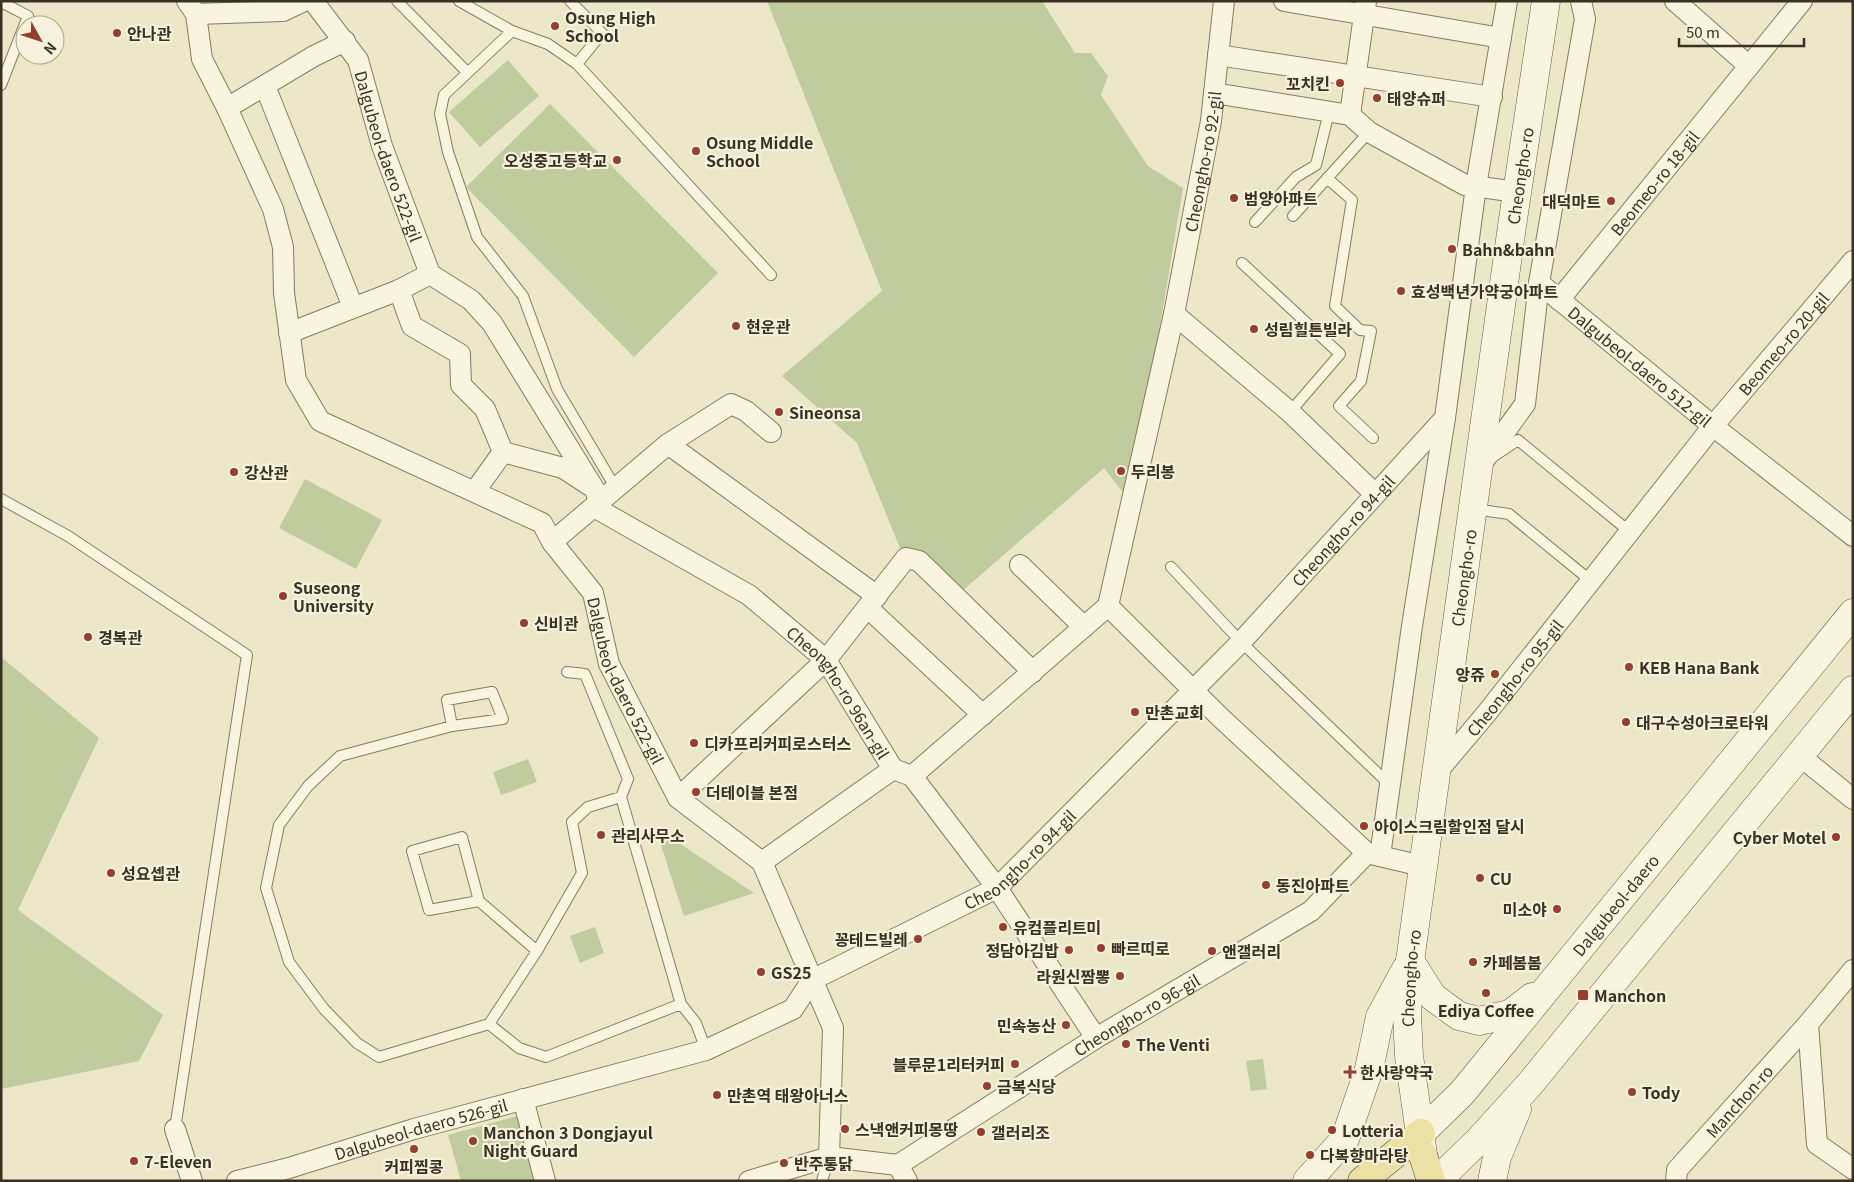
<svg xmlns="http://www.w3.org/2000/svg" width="1854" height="1182" font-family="Georgia,'Noto Sans KR',serif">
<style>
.green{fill:#c0cb9e}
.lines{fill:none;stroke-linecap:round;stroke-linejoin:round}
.service-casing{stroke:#897b5f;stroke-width:12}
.minor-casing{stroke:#897b5f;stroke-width:22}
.secondary-casing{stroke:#6b5c42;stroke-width:29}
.primary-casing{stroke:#574933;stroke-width:29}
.service{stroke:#f8f4de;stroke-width:10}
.minor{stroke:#f8f4de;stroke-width:20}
.secondary{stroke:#f8f4de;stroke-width:28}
.primary{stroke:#ede0a5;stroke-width:28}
.poi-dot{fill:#953f32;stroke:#f5f1da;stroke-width:2}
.labels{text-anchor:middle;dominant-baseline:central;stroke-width:4.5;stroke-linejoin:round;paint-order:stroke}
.poi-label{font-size:16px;font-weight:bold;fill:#3a3122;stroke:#f5f1da;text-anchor:start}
.street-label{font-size:16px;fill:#3a3122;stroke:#f5f1da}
</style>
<rect width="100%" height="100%" fill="#ede7ca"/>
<path class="green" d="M767 1H1042L1075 53H1091L1108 76 1101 95 1148 166 1183 188 1157 344 1126 496 1104 468 961 592 926 559 900 548 857 443 782 376 882 291Z
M508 60 539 96 480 147 449 112Z
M550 104 718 273 634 357 466 187Z
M305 479 382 520 356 569 279 528Z
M1 657 99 738 18 910 163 1015 139 1061 1 1089Z
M528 759 537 782 501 795 493 772Z
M655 827 754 893 684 916Z
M595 927 604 953 580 963 570 936Z
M1263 1059 1267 1089 1251 1091 1246 1061Z
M517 1116 535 1181H461L448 1135Z"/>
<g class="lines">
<defs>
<path id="service" d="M397 1 467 72
M459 1 512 31
M570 1 602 33 577 64
M1 2 28 16 1 85
M1327 178 1352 200 1335 306 1360 330 1371 331 1361 381 1339 406 1373 438
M1293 216 1369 132
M1255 222 1296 177 1316 165 1329 112
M1242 263 1340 354 1290 412
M1494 456 1518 440 1630 532
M615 487 557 389 523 296 477 237 448 152 440 114 444 95 512 31 548 44 577 64 771 275
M1 499 68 536 247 655 175 1129
M1474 509 1509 514 1591 581
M1171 567 1241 642 1390 785
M567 672 585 674 628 779 621 797 681 1004 696 1023 706 1050
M452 726 503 719 492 692 447 700 452 726 340 756 308 786 279 825 266 888 289 962 324 1009 357 1043 379 1057 489 1024
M621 797 588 807 572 822 582 873 537 951 489 1024 519 1048 546 1057 681 1004
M479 901 429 910 412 851 462 837 479 901 537 951
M822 1181 829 1157"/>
<g id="minor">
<path d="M187 1 196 14 202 59 227 108 314 56 345 41"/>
<path id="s1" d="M313 1 358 60 382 146 430 274 471 300 492 323 596 492 601 511 749 595 826 660 893 769 912 776 997 888 1096 1038"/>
<path d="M1284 1 1501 38"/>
<path d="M1675 1 1749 66"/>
<path d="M196 14 283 11 304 1"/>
<path d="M1218 55 1492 97"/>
<path d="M265 86 353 307"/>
<path d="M1214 93 1350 115 1369 132 1465 185 1517 192"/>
<path d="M227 108 273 209 283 247 284 293 296 380 320 421 542 523 552 542"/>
<path d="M1350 115 1366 1"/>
<path id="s2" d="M1539 283 1713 426 1853 536"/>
<path d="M399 290 412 326 460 354 461 385 485 409 503 452 563 468 589 485"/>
<path id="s3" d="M1559 300 1802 1"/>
<path d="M1174 314 1290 412 1375 494"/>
<path d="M289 333 399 290 430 274"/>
<path id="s4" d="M771 432 746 411 731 404 668 444 552 542 593 593 609 664 678 798 762 862 833 1028 829 1157"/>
<path d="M668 444 877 596"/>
<path d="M1480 466 1525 404 1539 283 1585 19 1581 1"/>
<path d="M475 491 503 452"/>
<path d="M1020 565 1084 627"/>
<path d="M1108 606 1221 718 1367 853 1422 866"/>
<path d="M868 608 983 715"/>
<path d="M1800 756 1853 799"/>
<path id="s5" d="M1437 772 1486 714 1713 426 1853 261"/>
<path id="s6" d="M912 776 1108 606 1174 314 1211 121 1224 1"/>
<path d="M678 798 826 660 906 558 919 561 1033 672"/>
<path d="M1380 856 1412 626 1445 418 1476 186 1507 1"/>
<path d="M762 862 893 769"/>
<path d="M1853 970 1808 1024 1817 1144 1853 1169"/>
<path d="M523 1099 545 1181"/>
<path d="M175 1129 192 1181"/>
<path id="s7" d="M898 1165 1096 1038 1311 911 1367 853"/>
<path id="s8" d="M237 1181 289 1168 414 1129 706 1050 793 1009 812 980 997 888 1241 642 1445 418"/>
<path d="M749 1181 829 1157 898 1165 907 1181"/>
<path id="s9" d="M1676 1181 1677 1170 1808 1024"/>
</g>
<g id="secondary">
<path d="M1410 961 1433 997 1459 1016 1479 1021 1510 1014 1532 997"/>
<path id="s10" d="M1421 1133 1462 1093 1853 613"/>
<path id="s11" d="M1423 1155 1409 1056 1407 1015 1410 961 1512 226 1546 1"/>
<path d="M1307 1181 1345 1139 1369 1069 1380 1017 1406 969"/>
<path d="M1437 1181 1481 1138 1529 1085 1853 690"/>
<path d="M1492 1181 1497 1157 1517 1109"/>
</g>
<path id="primary" d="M1423 1155 1431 1181
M1362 1181 1421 1133"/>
</defs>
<use href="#service" class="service-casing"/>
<use href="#minor" class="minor-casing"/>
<use href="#secondary" class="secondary-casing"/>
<use href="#primary" class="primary-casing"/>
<use href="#service" class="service"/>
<use href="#minor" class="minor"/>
<use href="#secondary" class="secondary"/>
<use href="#primary" class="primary"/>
</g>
<g class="poi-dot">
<circle cx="555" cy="26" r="5"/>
<circle cx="117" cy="33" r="5"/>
<circle cx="1340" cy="83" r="5"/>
<circle cx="1377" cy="98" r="5"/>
<circle cx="696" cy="151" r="5"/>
<circle cx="617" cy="160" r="5"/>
<circle cx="1234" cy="198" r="5"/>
<circle cx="1611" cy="201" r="5"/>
<circle cx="1452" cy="249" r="5"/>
<circle cx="1401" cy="291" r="5"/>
<circle cx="736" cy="326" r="5"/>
<circle cx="1254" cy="329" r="5"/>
<circle cx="779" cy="412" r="5"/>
<circle cx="1121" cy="471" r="5"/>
<circle cx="234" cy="472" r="5"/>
<circle cx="283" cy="596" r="5"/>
<circle cx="524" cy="623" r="5"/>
<circle cx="88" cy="637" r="5"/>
<circle cx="1629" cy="667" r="5"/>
<circle cx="1495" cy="674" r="5"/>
<circle cx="1135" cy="712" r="5"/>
<circle cx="1626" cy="722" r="5"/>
<circle cx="694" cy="743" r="5"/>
<circle cx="696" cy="792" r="5"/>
<circle cx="1364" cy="826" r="5"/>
<circle cx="601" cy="835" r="5"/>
<circle cx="1836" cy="837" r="5"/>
<circle cx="111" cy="873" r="5"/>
<circle cx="1480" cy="878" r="5"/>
<circle cx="1266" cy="885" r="5"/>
<circle cx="1557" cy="909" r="5"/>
<circle cx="1003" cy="927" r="5"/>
<circle cx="918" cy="939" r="5"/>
<circle cx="1101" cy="948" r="5"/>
<circle cx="1069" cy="950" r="5"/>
<circle cx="1212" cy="951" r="5"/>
<circle cx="1473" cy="962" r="5"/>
<circle cx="761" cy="972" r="5"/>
<circle cx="1120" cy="976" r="5"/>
<circle cx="1486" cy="993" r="5"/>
<rect x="1577" y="989" width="12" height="12" rx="2.5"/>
<circle cx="1066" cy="1025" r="5"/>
<circle cx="1126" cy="1044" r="5"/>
<circle cx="1015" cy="1064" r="5"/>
<path d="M1347.5 1064.5h5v5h5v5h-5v5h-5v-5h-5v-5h5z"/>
<circle cx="987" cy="1086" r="5"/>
<circle cx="1632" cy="1092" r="5"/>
<circle cx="717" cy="1095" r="5"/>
<circle cx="845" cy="1129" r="5"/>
<circle cx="1332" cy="1130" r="5"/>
<circle cx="981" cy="1132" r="5"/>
<circle cx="473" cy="1141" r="5"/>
<circle cx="414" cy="1149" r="5"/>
<circle cx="1310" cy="1155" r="5"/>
<circle cx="134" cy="1161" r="5"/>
<circle cx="784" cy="1163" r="5"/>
</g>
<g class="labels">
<g class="poi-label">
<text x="565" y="17">Osung High<tspan x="565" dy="18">School</tspan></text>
<text x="127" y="33">안나관</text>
<text x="1330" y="83" text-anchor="end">꼬치킨</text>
<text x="1387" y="98">태양슈퍼</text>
<text x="706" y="142">Osung Middle<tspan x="706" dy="18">School</tspan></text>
<text x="607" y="160" text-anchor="end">오성중고등학교</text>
<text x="1244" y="198">범양아파트</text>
<text x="1601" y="201" text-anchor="end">대덕마트</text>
<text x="1462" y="249">Bahn&amp;bahn</text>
<text x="1411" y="291">효성백년가약궁아파트</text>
<text x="746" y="326">현운관</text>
<text x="1264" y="329">성림힐튼빌라</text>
<text x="789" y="412">Sineonsa</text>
<text x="1131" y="471">두리봉</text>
<text x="244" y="472">강산관</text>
<text x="293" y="587">Suseong<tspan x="293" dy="18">University</tspan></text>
<text x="534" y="623">신비관</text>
<text x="98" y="637">경복관</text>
<text x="1639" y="667">KEB Hana Bank</text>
<text x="1485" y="674" text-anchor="end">앙쥬</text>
<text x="1145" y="712">만촌교회</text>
<text x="1636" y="722">대구수성아크로타워</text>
<text x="704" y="743">디카프리커피로스터스</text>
<text x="706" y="792">더테이블 본점</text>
<text x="1374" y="826">아이스크림할인점 달시</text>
<text x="611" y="835">관리사무소</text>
<text x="1826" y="837" text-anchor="end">Cyber Motel</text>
<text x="121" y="873">성요셉관</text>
<text x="1490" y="878">CU</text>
<text x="1276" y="885">동진아파트</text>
<text x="1547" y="909" text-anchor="end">미소야</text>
<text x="1013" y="927">유컴플리트미</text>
<text x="908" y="939" text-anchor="end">꽁테드빌레</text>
<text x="1111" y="948">빠르띠로</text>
<text x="1059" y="950" text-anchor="end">정담아김밥</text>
<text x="1222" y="951">앤갤러리</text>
<text x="1483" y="962">카페봄봄</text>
<text x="771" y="972">GS25</text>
<text x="1110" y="976" text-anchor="end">라원신짬뽕</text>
<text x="1594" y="995">Manchon</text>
<text x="1486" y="1010" text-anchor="middle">Ediya Coffee</text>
<text x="1056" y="1025" text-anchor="end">민속농산</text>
<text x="1136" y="1044">The Venti</text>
<text x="1005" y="1064" text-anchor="end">블루문1리터커피</text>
<text x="1360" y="1072">한사랑약국</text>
<text x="997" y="1086">금복식당</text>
<text x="1642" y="1092">Tody</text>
<text x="727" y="1095">만촌역 태왕아너스</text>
<text x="855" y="1129">스낵앤커피몽땅</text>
<text x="1342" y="1130">Lotteria</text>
<text x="483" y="1132">Manchon 3 Dongjayul<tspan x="483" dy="18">Night Guard</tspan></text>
<text x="991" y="1132">갤러리조</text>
<text x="1320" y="1155">다복향마라탕</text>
<text x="144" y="1161">7-Eleven</text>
<text x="794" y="1163">반주통닭</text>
<text x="414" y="1166" text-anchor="middle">커피찜콩</text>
</g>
<g class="street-label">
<text stroke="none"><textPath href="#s1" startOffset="175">Dalgubeol-daero 522-gil</textPath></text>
<text stroke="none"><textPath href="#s6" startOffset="714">Cheongho-ro 92-gil</textPath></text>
<text stroke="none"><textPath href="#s11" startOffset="988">Cheongho-ro</textPath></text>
<text stroke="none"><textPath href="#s3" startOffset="151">Beomeo-ro 18-gil</textPath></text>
<text stroke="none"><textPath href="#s5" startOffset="551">Beomeo-ro 20-gil</textPath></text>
<text stroke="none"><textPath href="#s2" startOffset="131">Dalgubeol-daero 512-gil</textPath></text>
<text stroke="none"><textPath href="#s8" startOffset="1322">Cheongho-ro 94-gil</textPath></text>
<text stroke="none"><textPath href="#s11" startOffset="582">Cheongho-ro</textPath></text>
<text stroke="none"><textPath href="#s5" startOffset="122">Cheongho-ro 95-gil</textPath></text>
<text stroke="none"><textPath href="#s4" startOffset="435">Dalgubeol-daero 522-gil</textPath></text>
<text stroke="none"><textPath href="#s1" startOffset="902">Cheongho-ro 96an-gil</textPath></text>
<text stroke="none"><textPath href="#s8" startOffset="860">Cheongho-ro 94-gil</textPath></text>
<text stroke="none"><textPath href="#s10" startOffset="300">Dalgubeol-daero</textPath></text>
<text stroke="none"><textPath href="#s11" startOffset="178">Cheongho-ro</textPath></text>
<text stroke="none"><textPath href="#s7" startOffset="282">Cheongho-ro 96-gil</textPath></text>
<text stroke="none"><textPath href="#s9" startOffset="104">Manchon-ro</textPath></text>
<text stroke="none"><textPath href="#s8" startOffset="191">Dalgubeol-daero 526-gil</textPath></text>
</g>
</g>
<rect width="1854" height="1182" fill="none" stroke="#3a3122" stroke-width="5"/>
<g transform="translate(40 40) rotate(130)"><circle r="24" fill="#f5f1da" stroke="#aaa490"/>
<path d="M0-4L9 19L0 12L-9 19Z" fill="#953f32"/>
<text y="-8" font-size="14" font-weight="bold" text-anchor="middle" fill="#3a3122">N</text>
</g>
<path d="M1679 38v8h125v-8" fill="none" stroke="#3a3122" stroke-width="2.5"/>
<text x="1686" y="38" font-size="15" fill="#3a3122" stroke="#f5f1da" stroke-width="4" paint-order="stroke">50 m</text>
</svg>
